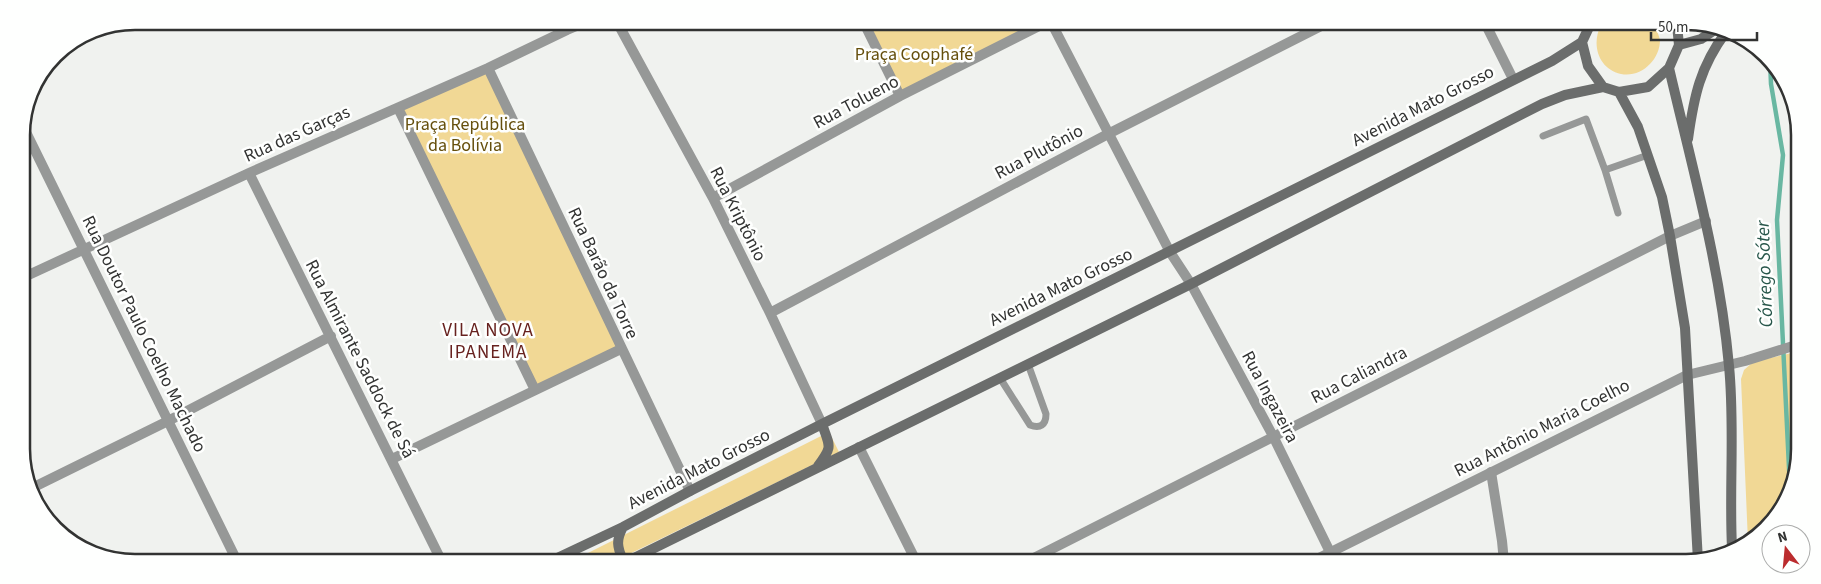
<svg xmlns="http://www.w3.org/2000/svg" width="1821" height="584" font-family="'Source Sans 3',sans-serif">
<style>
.green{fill:#f1d895}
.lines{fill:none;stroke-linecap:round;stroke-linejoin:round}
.stream{stroke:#69b7a2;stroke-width:4.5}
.service{stroke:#969897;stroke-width:7}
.minor{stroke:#969897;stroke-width:10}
.tertiary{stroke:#969897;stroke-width:10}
.secondary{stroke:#6b6d6c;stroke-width:10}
.labels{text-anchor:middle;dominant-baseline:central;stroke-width:5;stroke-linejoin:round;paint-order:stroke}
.park-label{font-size:18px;fill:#654f0c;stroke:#fefffe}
.street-label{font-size:18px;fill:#323332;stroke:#fefffe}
.water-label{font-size:19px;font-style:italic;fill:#27564a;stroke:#fefffe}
.neighbourhood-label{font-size:19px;letter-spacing:1px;fill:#67221f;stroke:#fefffe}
.rim{fill:none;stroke:#323332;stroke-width:2.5}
</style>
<rect width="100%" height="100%" fill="#f0f2ef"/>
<path class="green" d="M864 23 1043 24 900 96Z
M1601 25H1655C1656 30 1659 35 1660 40 1660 60 1641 78 1621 74 1598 69 1591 44 1601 25Z
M488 68 621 349 535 390 398 108Z
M1796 352V479L1756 539 1748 542 1741 379 1744 370 1753 362Z
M829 432 839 452 617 560H574Z"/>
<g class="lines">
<path class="stream" d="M1770 59 1771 84 1783 155 1777 220 1790 488"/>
<path class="service" d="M1543 136 1586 119 1605 170 1648 155
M1605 170 1618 213
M1000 378 1030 425C1040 429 1046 425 1046 414L1028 364"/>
<path class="minor" d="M617 22 713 198 770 313 822 424
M864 23 900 96
M1052 24 1170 252 1191 284 1273 436 1330 552 1332 562
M1486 25 1513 79
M488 68 690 491
M398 108 535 390
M22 124 236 559
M249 173 441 560
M713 198 900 96 1043 24
M22 278 249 173 488 68 567 30 586 22
M770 313 1108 134 1325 24
M859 447 916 561
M392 459 621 349
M1491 472 1502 541 1504 562
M32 488 168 421 331 336
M1028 561 1670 236 1706 221"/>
<path class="tertiary" d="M1311 562 1687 375 1745 361 1796 345"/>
<path class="secondary" d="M1590 25 1582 42 1588 66 1603 87 1619 92 1648 87 1669 68 1679 45 1677 25
M1679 45 1701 39 1719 27
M1669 68C1692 167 1720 265 1729 366 1735 426 1729 487 1732 548
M1619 92 1638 127 1662 197 1670 236 1685 328 1698 561
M1688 139C1694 96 1700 67 1726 32
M818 466C833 446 830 447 822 424
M553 560 623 527 690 491 822 424 1552 61 1582 42
M623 560C617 547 616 540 623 527
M630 560 1191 284 1542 104 1565 95 1603 87"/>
</g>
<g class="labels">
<g class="park-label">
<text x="914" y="54">Praça Coophafé</text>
<text x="465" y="124">Praça República<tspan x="465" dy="21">da Bolívia</tspan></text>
</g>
<g class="street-label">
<text transform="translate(856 102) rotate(-28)">Rua Tolueno</text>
<text transform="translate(1423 106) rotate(-27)">Avenida Mato Grosso</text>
<text transform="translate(297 134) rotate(-24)">Rua das Garças</text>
<text transform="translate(1039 152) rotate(-28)">Rua Plutônio</text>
<text transform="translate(738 214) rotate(63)">Rua Kriptônio</text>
<text transform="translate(603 273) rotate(65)">Rua Barão da Torre</text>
<text transform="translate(1061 287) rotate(-26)">Avenida Mato Grosso</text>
<text transform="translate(144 334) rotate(64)">Rua Doutor Paulo Coelho Machado</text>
<text transform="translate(360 359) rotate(63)">Rua Almirante Saddock de Sá</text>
<text transform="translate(1359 375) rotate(-27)">Rua Caliandra</text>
<text transform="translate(1270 397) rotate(62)">Rua Ingazeira</text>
<text transform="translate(1542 428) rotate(-27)">Rua Antônio Maria Coelho</text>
<text transform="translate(699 469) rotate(-27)">Avenida Mato Grosso</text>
</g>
<g class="water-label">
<text transform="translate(1765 274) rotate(-92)">Córrego Sóter</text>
</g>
<g class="neighbourhood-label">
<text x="488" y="330">VILA NOVA<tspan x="488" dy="22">IPANEMA</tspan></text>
</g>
</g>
<path d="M0 0H1821V584H0ZM135 30H1686A105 105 0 0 1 1791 135V449A105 105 0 0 1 1686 554H135A105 105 0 0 1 30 449V135A105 105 0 0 1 135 30Z" fill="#fefffe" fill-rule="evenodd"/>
<path class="rim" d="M135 30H1686A105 105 0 0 1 1791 135V449A105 105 0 0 1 1686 554H135A105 105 0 0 1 30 449V135A105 105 0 0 1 135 30Z"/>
<g transform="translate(1786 549) rotate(344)"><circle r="24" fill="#fefffe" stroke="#acadac"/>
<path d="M0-4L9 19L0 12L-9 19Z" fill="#bb2c2e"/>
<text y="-8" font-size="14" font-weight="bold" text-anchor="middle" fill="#323332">N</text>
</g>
<path d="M1651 32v8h106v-8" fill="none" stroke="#323332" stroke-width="2.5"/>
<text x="1658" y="32" font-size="15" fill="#323332" stroke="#fefffe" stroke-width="4" paint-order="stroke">50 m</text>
</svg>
